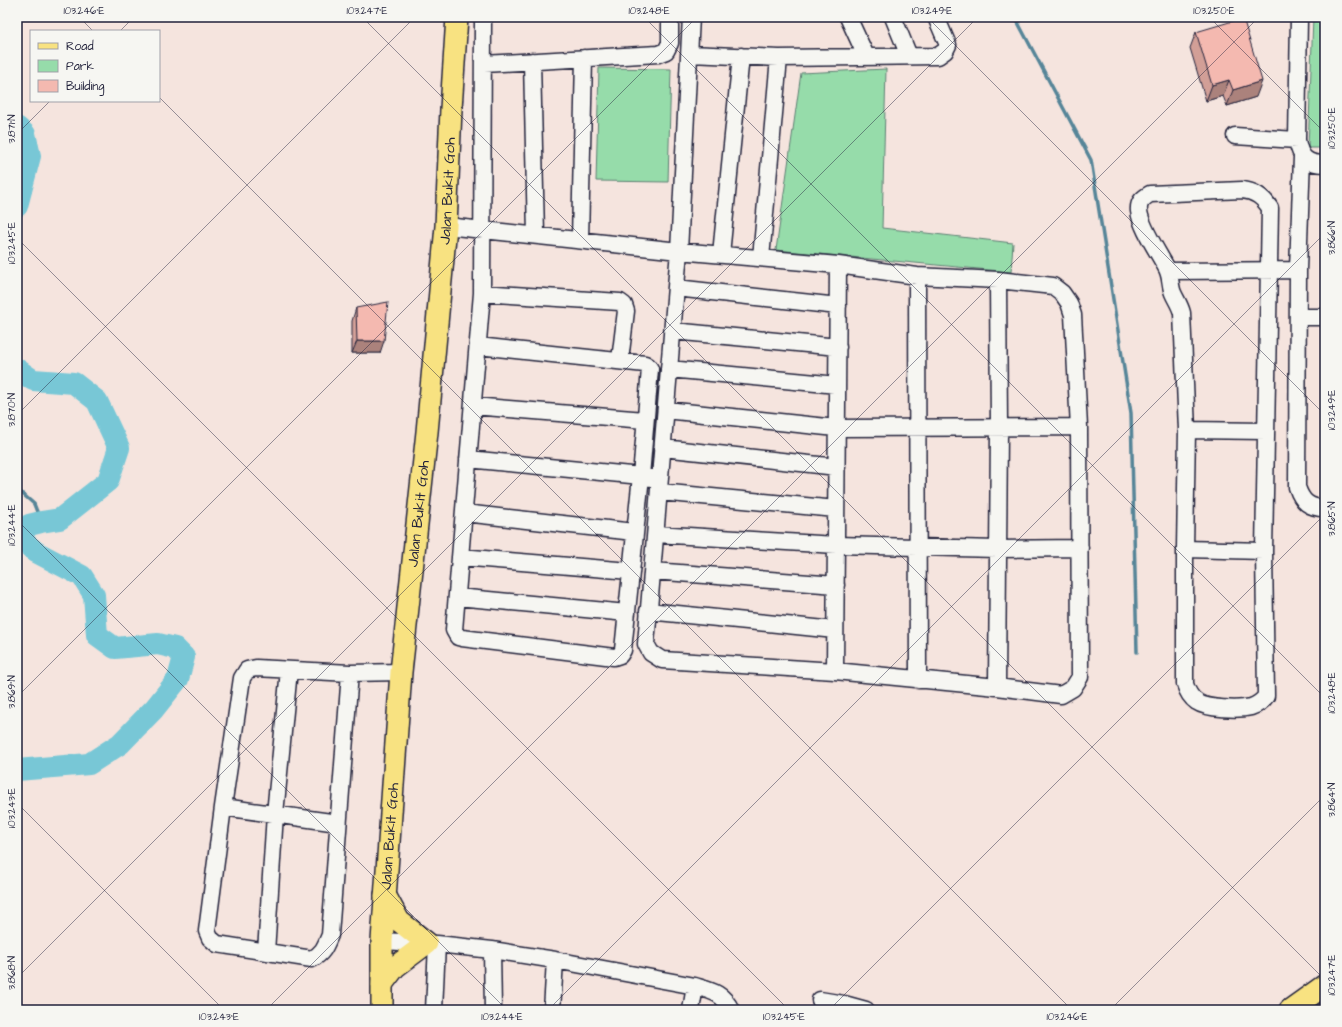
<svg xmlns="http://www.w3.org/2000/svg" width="1342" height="1027" font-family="'Architects Daughter',sans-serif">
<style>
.green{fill:#96dcaa;stroke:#5c7f72}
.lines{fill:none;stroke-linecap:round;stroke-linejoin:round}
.stream{stroke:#568598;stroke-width:3.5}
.river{stroke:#78c7d6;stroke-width:22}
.minor-casing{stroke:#22223b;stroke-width:19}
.major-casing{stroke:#22223b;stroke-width:24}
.minor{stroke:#f6f6f2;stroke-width:16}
.major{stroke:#f8e281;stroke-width:21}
.wall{fill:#d29f97;stroke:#22223b}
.shaded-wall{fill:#ab827b;stroke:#22223b}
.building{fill:#f4b9b0;stroke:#22223b}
.ticks{fill:none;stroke:#22223b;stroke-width:1;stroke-opacity:0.45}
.labels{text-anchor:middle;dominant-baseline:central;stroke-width:3;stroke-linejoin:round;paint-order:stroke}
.street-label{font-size:15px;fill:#22223b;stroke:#f6f6f2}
.neatline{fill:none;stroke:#22223b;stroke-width:1.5}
.ticks-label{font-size:10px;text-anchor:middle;fill:#22223b}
</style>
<rect width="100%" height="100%" fill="#f5e4de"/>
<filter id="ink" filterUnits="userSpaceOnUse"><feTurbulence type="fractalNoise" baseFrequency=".025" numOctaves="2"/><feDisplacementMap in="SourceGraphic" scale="8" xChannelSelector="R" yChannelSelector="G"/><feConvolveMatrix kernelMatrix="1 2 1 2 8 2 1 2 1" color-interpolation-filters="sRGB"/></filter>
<g filter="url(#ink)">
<path class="green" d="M1313 17H1325V148H1308Z
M599 68 671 69 668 182 596 181Z
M886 69 882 228 1013 243 1011 272 776 250 801 73Z"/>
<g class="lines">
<path class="stream" d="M1015 17 1091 160 1131 413 1137 652
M17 489 34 504 41 522
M17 533H23"/>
<path class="river" d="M17 127 25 134 30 156 17 206
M17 369 33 380 74 383 97 401 119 448 108 481 60 519 41 522 29 525 23 533 24 542 36 552 82 576 94 595 97 635 115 648 158 644 175 648 184 657 178 679 154 709 120 744 89 764 17 770"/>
<defs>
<path id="minor" d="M848 17 866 56
M893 17 909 56
M1299 17 1297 140C1300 158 1307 164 1325 164
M690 54 779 58 938 56 945 51 948 45 936 17
M532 61 536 235
M484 64 658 54 666 51 670 43V17
M1235 136 1297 140
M1302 156 1298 270 1297 487C1302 502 1309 508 1325 508
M1242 190C1255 191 1263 197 1270 208L1264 551 1266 696C1262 702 1257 705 1251 707 1239 710 1207 709 1197 702 1191 698 1187 691 1185 684V549L1187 430 1182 313C1180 305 1176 300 1173 293 1170 286 1171 277 1167 269 1159 253 1141 228 1139 211 1138 202 1143 198 1150 194Z
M446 226 679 251 838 265 917 276 998 280 1053 286 1062 293 1069 303 1073 315 1079 427 1080 677 1073 688 1061 695 997 687 835 671 662 660 651 653 646 644 679 251 691 17
M580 240 584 58
M721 254 741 56
M761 258 779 58
M1168 271 1298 270
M917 276 918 680
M676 288 838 306
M482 293 620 302 624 305 626 311 620 360
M1298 317H1325
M673 331 838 347
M478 346 645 364 648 366 650 369 641 476 623 650 620 655 614 657 462 638 458 637 454 630 482 293 483 17
M669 369 837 385
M473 406 645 420
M666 410 836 428 1079 427
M1187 430 1266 431
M663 448 837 467
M468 459 641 476 651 478
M660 492 836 509
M464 513 634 532
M656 534 836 545 997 549 1080 548
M1185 549 1264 551
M460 557 630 571
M653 571 836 585
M457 597 627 613
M648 611 835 630
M835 671 838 265
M350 673 330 935C325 947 323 953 312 959L217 944 210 938 207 931 223 807 242 678 247 670 256 668 350 673 401 672
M997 687 999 428 998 280
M223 807 338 823
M382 941 437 944 492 950 555 960 695 986C712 991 723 993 731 1010
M492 950 493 1010
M266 952 275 814 289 670
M820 1000 844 1004 866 1010
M434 1010 437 944
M552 1010 555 960
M691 1010 695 986"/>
<g id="major">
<path d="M382 984 395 967 427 943 399 921 385 895"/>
<path id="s1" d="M382 1010V941L401 672 427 432 446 226 451 109 457 17"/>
<path d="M1290 1010 1325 985"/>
</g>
</defs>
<use href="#minor" class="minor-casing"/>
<use href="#major" class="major-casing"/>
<use href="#minor" class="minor"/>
<use href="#major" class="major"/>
</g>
<path class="wall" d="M1196 32 1256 97 1227 106 1223 96 1206 101 1190 48Z
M356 308 380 353H352V321Z"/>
<path class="shaded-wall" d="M1229 80 1223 96 1206 101 1212 85Z
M1262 81 1256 97 1227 106 1233 90Z
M357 341H384L380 353H352Z"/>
<path class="building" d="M1243 18 1262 81 1233 90 1229 80 1212 85 1196 32Z
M388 302 384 341H357L356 308Z"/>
</g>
<path class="ticks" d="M79 17 93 31M362 17 1325 980M644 17 1325 698M927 17 1325 415M1209 17 1325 133M120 31 134 17M159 97 1072 1010M17 134 50 101M17 238 789 1010M17 415 415 17M17 520 507 1010M17 697 697 17M17 803 224 1010M17 978 978 17M266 1010 1259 17M548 1010 1325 233M829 1010 1325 514M1110 1010 1325 795"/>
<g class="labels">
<g class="street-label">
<text stroke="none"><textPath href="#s1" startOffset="822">Jalan Bukit Goh</textPath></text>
<text stroke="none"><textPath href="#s1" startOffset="498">Jalan Bukit Goh</textPath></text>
<text stroke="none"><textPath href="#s1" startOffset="174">Jalan Bukit Goh</textPath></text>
</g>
</g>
<rect width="1342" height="1027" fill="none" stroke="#f6f6f2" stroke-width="44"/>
<rect x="30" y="30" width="130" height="72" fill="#f6f6f2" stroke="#a1a1a9"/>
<rect x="38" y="43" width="20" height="6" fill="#f8e281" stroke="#a1a1a9"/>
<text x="66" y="50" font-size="12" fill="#22223b">Road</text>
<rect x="38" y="60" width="20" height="12" fill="#96dcaa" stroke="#a1a1a9"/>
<text x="66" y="70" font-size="12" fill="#22223b">Park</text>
<rect x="38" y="80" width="20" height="12" fill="#f4b9b0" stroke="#a1a1a9"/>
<text x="66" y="90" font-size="12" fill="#22223b">Building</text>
<rect x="22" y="22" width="1298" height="983" class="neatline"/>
<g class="ticks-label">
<text x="84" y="14">103.246°E</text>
<text x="367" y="14">103.247°E</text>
<text x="649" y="14">103.248°E</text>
<text x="932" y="14">103.249°E</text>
<text x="1214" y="14">103.250°E</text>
<text transform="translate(1331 128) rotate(-90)" y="4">103.250°E</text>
<text transform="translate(11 129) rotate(-90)" y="4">3.871°N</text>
<text transform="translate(1331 238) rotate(-90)" y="4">3.866°N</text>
<text transform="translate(11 243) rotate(-90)" y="4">103.245°E</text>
<text transform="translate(11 410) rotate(-90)" y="4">3.870°N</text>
<text transform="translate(1331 410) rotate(-90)" y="4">103.249°E</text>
<text transform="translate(1331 519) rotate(-90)" y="4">3.865°N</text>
<text transform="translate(11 525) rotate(-90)" y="4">103.244°E</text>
<text transform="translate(11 692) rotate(-90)" y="4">3.869°N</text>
<text transform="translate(1331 693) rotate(-90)" y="4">103.248°E</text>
<text transform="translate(1331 800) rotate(-90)" y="4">3.864°N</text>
<text transform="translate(11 808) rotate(-90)" y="4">103.243°E</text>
<text transform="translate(11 973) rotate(-90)" y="4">3.868°N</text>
<text transform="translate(1331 975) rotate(-90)" y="4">103.247°E</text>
<text x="219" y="1020">103.243°E</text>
<text x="502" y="1020">103.244°E</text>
<text x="784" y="1020">103.245°E</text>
<text x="1067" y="1020">103.246°E</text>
</g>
</svg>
